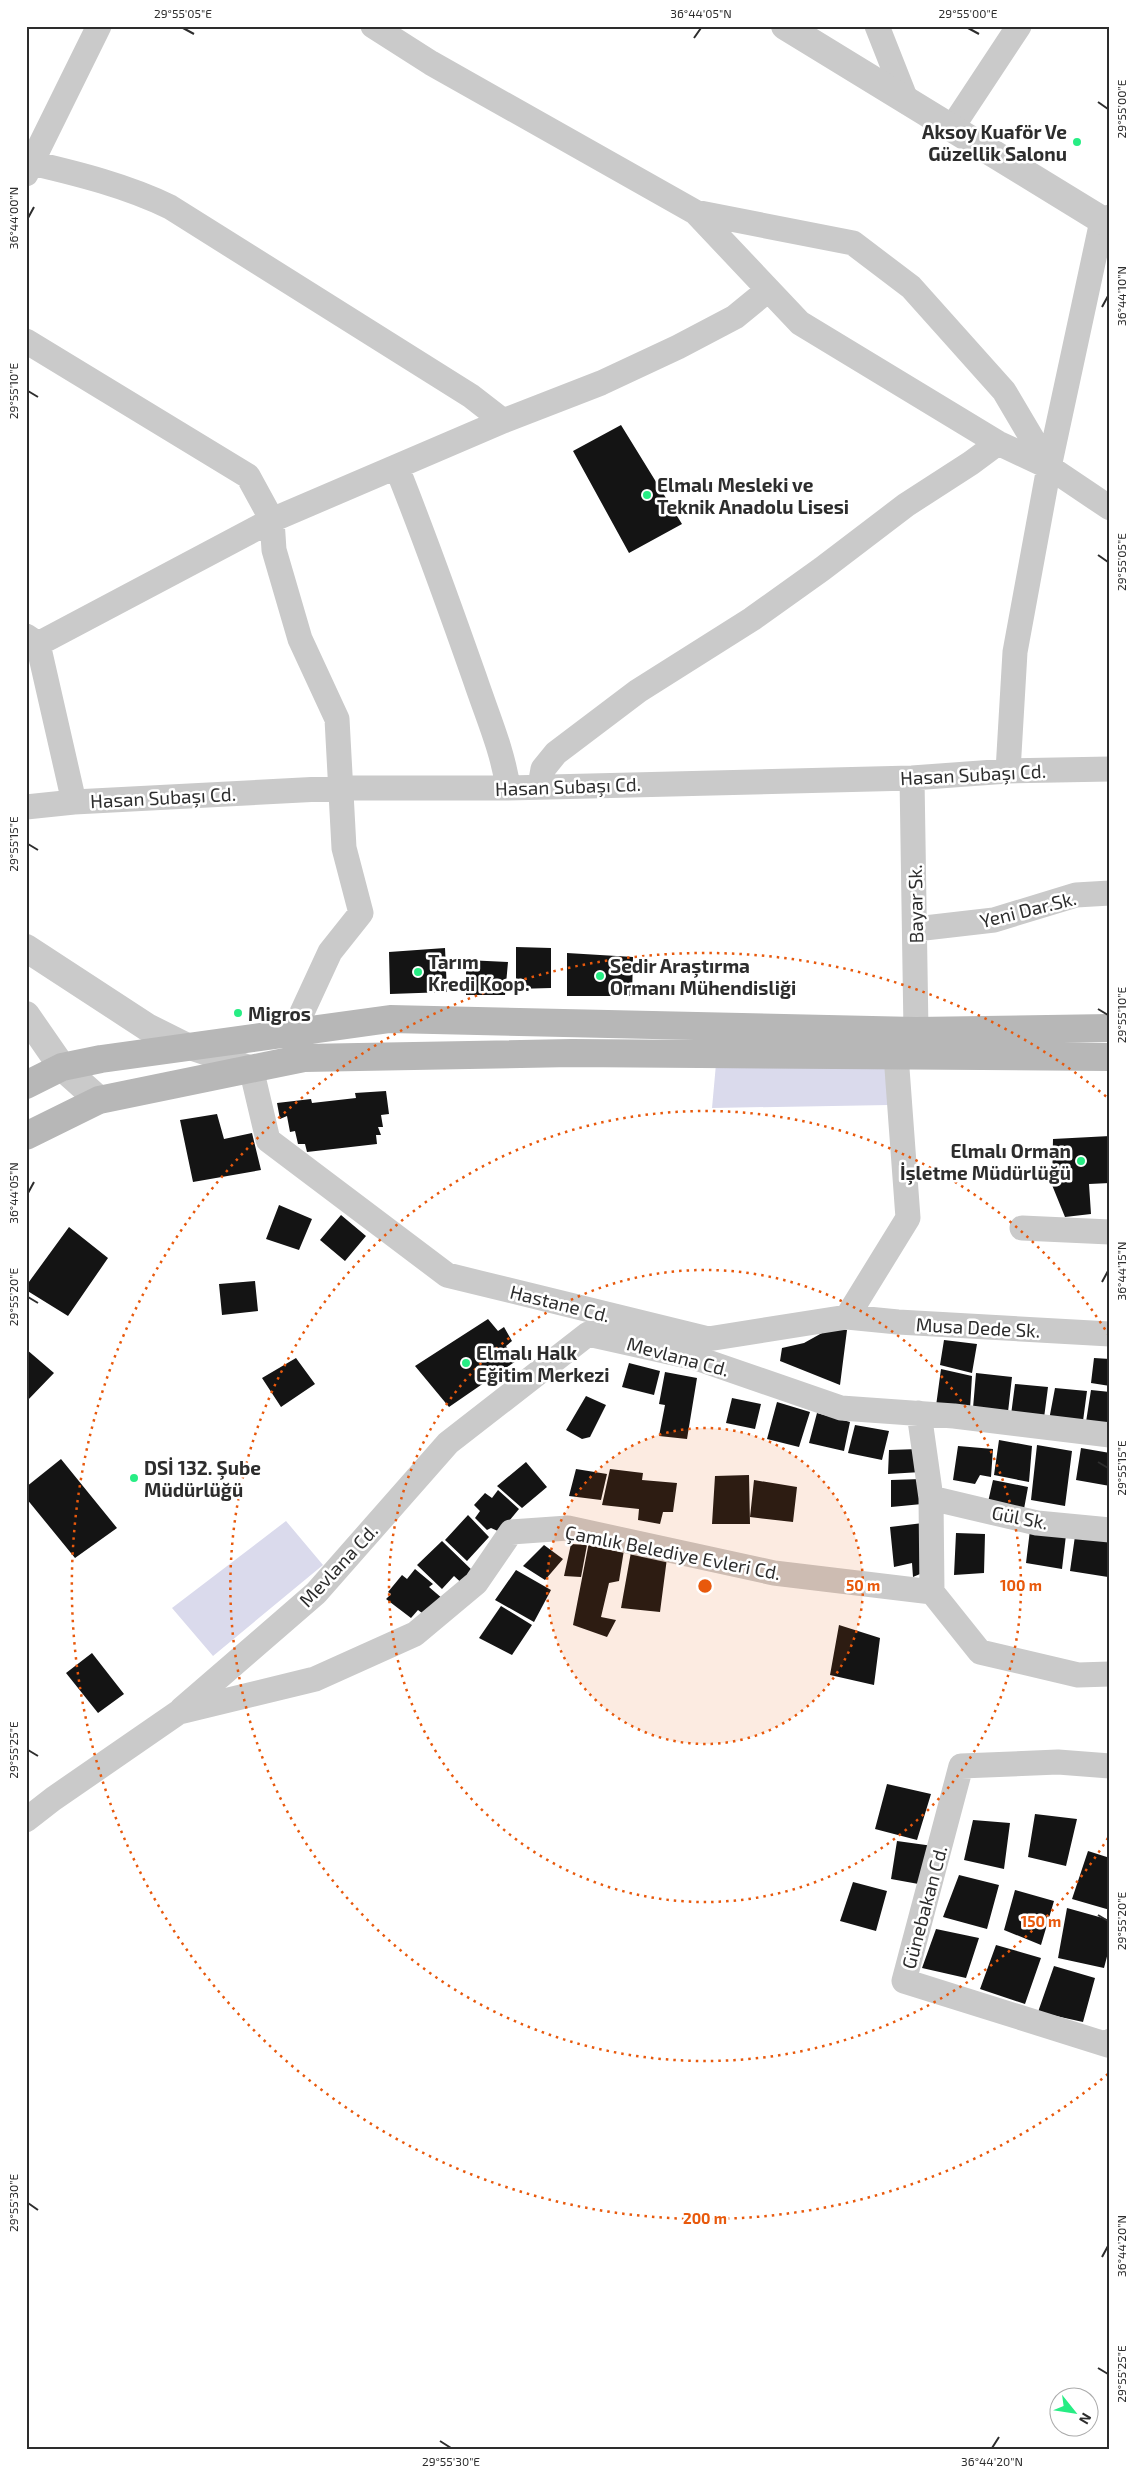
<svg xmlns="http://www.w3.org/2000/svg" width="1136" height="2475" font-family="'Exo 2',sans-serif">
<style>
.green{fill:#dadaec}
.building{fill:#141414}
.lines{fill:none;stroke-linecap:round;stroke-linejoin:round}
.minor{stroke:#cacaca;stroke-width:25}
.tertiary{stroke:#cacaca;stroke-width:28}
.secondary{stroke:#b7b7b7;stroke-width:28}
.ticks{fill:none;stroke:#2d2d2d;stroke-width:2}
.ring{fill:none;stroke:#e8590c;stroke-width:2.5;stroke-dasharray:2.5 5}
.poi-dot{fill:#27ed84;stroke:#fff;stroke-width:2}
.labels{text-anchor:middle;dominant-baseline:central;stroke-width:5;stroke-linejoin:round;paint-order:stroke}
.poi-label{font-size:19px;font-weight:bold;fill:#2d2d2d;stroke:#fff;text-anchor:start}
.street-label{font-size:19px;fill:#2d2d2d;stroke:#fff}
.centre{fill:#e8590c;stroke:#fff;stroke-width:2.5}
.ring-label{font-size:15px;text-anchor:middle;font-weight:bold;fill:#e8590c;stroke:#fff;stroke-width:5;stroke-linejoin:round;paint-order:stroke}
.neatline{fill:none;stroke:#2d2d2d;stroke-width:2}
.ticks-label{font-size:12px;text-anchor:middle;fill:#2d2d2d}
</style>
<rect width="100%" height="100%" fill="#fff"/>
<path class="green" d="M887 1063 889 1105 712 1108 716 1064Z
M286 1521 323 1565 213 1656 172 1608Z"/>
<path class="building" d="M621 425 682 524 629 553 573 451Z
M516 947 551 948V988L516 989Z
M445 948 447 992 390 994 389 952Z
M567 953 633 957 632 996H567Z
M466 960 508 962 505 995H466Z
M386 1091 389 1114 381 1115 383 1127H378L381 1135H376L377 1144 307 1152 305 1144H298L295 1131 290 1132 287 1116 280 1119 277 1103 311 1099 312 1103 356 1098 355 1093Z
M217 1114 224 1139 252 1133 261 1170 193 1182 180 1120Z
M1110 1136V1183L1089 1184 1091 1214 1065 1217 1052 1185 1053 1139Z
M279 1205 312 1219 299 1250 266 1239Z
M341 1215 366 1236 345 1261 320 1240Z
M69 1227 108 1258 68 1316 26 1290V1286Z
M255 1281 258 1311 222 1315 219 1284Z
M488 1319 498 1331 504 1327 512 1341 506 1346 516 1361 449 1407 415 1366Z
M831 1328 847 1330 840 1385 780 1361 782 1348 804 1343Z
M944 1340 977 1344 972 1373 940 1365Z
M26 1349 54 1373 26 1402Z
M296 1358 315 1384 281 1407 262 1378Z
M1094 1358 1110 1359V1386L1091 1383Z
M629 1363 660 1371 654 1395 622 1387Z
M941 1369 972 1376 970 1409 936 1406Z
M665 1372 697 1378 687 1439 659 1436 665 1405 659 1404Z
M976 1373 1012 1377 1008 1412 973 1408Z
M1015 1384 1048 1387 1044 1418 1011 1415Z
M1055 1388 1087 1391 1083 1421 1049 1420Z
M1091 1390 1110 1392V1424L1086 1422Z
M586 1396 606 1405 590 1437 582 1439 566 1430Z
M732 1398 761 1404 755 1429 726 1423Z
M777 1402 810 1412 799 1447 767 1439Z
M817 1413 850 1422 844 1451 809 1443Z
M855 1425 889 1431 882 1460 848 1453Z
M999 1440 1032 1446 1029 1482 994 1475Z
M1037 1445 1072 1451 1065 1506 1031 1500Z
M958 1446 993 1449 991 1477 980 1475 975 1484 953 1480Z
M1081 1448 1110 1453V1486L1076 1480Z
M919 1449 921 1472 888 1474 889 1450Z
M61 1459 117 1528 75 1558 26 1498V1487Z
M526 1462 547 1487 522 1508 497 1486Z
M576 1469 607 1474 601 1500 569 1496Z
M610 1469 643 1473 642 1480 677 1483 673 1512H663L660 1524 638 1520 639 1509 602 1505Z
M749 1475 750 1524H712L715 1476Z
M922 1479V1504L891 1507V1480Z
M754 1480 797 1487 793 1522 750 1517Z
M993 1480 1028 1487 1024 1509 988 1502Z
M498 1490 519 1509 500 1532 491 1528 487 1530 475 1518 480 1511 474 1505 485 1493 492 1498Z
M468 1515 489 1537 467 1561 445 1540Z
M923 1523 927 1571 913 1577 912 1563 894 1567 890 1527Z
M1030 1530 1066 1535 1062 1569 1026 1563Z
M956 1533 985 1534 984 1573 954 1575Z
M1075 1536 1110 1540 1108 1577 1070 1571Z
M442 1541 477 1575 466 1587 454 1576 442 1589 417 1565Z
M589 1542 624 1550 619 1581 609 1583 601 1617 616 1620 607 1637 573 1625Z
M571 1544 587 1545 581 1577 564 1576Z
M544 1545 563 1559 545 1580 523 1566Z
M631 1552 667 1558 660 1612 621 1608Z
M415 1569 433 1584 429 1587 443 1599 426 1616 418 1610 411 1618 386 1599 391 1594 388 1592 402 1575 407 1579Z
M516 1570 551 1590 534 1622 495 1600Z
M501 1606 532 1625 512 1655 479 1638Z
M839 1625 880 1638 874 1685 830 1675Z
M92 1653 124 1694 98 1713 66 1673Z
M887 1784 931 1794 917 1840 875 1829Z
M1035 1814 1077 1819 1066 1866 1028 1857Z
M973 1820 1010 1823 1004 1869 964 1860Z
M897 1841 933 1846 924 1885 891 1879Z
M1088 1851 1110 1858V1910L1072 1899Z
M959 1875 999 1885 987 1929 943 1917Z
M853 1882 887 1891 876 1931 840 1921Z
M1015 1890 1054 1901 1041 1945 1004 1930Z
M1067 1908 1110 1920V1945L1104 1968 1058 1958Z
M936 1929 979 1938 966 1978 922 1968Z
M996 1945 1041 1958 1025 2004 980 1989Z
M1054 1966 1095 1978 1083 2022 1038 2012Z"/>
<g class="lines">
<path class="minor" d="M373 26 431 63 695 212 800 323 998 443 1049 467 1110 508
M877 26 907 102
M951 129 1019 26
M32 163C79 174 127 186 170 207L471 396 503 421
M26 174 99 26
M695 212 853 243 911 287 1004 391 1049 467
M26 341 248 476 272 520 274 550 300 639 337 719 344 848 361 913 330 952 293 1032
M397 468C425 538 450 608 475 679 487 715 503 751 508 788
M26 636 38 644 74 802
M38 644 272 520 503 421 601 383 678 347 735 317 768 290
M1008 771 1015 652 1049 467 1102 221 1110 217
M912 778 916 1031
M540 786 543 769 556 753 638 691 752 619 822 569 906 505 971 463 998 443
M26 807 74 802 340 788H508L912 778 1008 771 1110 769
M916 929 994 920 1076 895 1110 893
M185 1046 251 1068 268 1140 447 1275 708 1339 847 1317 908 1218 896 1055
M1022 1228 1110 1232
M847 1317 898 1322 1110 1334
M919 1413 931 1498 932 1592
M931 1498 1037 1523 1110 1530
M182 1709 316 1593 448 1443 588 1334 696 1358 841 1408 954 1416 1110 1435
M1110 1766 1058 1762 961 1766 904 1981 1108 2045 1110 2041
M26 1820 53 1799 179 1712 315 1679 415 1634 476 1583 511 1532 568 1528 774 1573 932 1592 980 1652 1078 1675 1110 1674"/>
<path class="tertiary" d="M785 26 1110 225
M26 948 147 1027 185 1046
M26 1015 62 1067 99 1100"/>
<path class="secondary" d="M26 1085 62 1067 101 1059 390 1019 916 1031 1110 1028
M26 1136 99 1100 304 1058 572 1053 1110 1057"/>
</g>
<path class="ticks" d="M183 28 194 34M968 28 979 34M694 38 701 28M1098 102 1108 109M28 218 34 207M1102 307 1108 296M28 391 38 397M1098 555 1108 562M28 844 38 850M1098 1009 1108 1015M28 1193 34 1182M1102 1282 1108 1271M28 1297 38 1303M1098 1462 1108 1468M28 1750 38 1756M1098 1915 1108 1921M28 2203 38 2210M1102 2257 1108 2246M1098 2368 1108 2374M440 2441 451 2448M992 2448 999 2437"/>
<circle cx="705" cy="1586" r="158" fill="#e8590c" fill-opacity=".12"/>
<g class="ring">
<circle cx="705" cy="1586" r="158"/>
<circle cx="705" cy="1586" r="316"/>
<path d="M1108 1838A475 475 0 1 1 1108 1334"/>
<path d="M1108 2074A633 633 0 1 1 1108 1098"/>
</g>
<g class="poi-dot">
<circle cx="1077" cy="142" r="5"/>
<circle cx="647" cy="495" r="5"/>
<circle cx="418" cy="972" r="5"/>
<circle cx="600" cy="976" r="5"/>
<circle cx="238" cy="1013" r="5"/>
<circle cx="1081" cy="1161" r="5"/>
<circle cx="466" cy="1363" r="5"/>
<circle cx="134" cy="1478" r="5"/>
</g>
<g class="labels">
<g class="poi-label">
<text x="1067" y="131" text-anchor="end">Aksoy Kuaför Ve<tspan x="1067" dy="22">Güzellik Salonu</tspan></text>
<text x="657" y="484">Elmalı Mesleki ve<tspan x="657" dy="22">Teknik Anadolu Lisesi</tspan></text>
<text x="428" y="961">Tarım<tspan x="428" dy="22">Kredi Koop.</tspan></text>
<text x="610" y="965">Sedir Araştırma<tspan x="610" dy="22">Ormanı Mühendisliği</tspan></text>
<text x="248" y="1013">Migros</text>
<text x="1071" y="1150" text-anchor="end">Elmalı Orman<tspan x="1071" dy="22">İşletme Müdürlüğü</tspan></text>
<text x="476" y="1352">Elmalı Halk<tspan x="476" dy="22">Eğitim Merkezi</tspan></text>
<text x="144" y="1467">DSİ 132. Şube<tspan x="144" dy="22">Müdürlüğü</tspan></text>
</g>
<g class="street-label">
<text transform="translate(973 774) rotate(-3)">Hasan Subaşı Cd.</text>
<text transform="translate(568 786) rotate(-2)">Hasan Subaşı Cd.</text>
<text transform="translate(163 797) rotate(-3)">Hasan Subaşı Cd.</text>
<text transform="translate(915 904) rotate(-91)">Bayar Sk.</text>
<text transform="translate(1028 909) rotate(-14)">Yeni Dar.Sk.</text>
<text transform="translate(560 1303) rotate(14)">Hastane Cd.</text>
<text transform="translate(978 1327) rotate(3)">Musa Dede Sk.</text>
<text transform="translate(678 1356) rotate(15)">Mevlana Cd.</text>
<text transform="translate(1020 1517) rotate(11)">Gül Sk.</text>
<text transform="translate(673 1552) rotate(11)">Çamlık Belediye Evleri Cd.</text>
<text transform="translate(338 1565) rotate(-47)">Mevlana Cd.</text>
<text transform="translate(924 1907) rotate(-75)">Günebakan Cd.</text>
</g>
</g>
<circle cx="705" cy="1586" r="8" class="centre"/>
<g class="ring-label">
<text x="863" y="1591">50 m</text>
<text x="1021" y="1591">100 m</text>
<text x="1041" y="1927">150 m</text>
<text x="705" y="2224">200 m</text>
</g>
<rect width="1136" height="2475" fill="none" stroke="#ffffff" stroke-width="55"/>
<g transform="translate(1074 2412) rotate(120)"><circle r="24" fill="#ffffff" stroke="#ababab"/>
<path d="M0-4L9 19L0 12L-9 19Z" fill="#27ed84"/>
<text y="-8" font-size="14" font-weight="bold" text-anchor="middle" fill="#2d2d2d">N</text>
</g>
<rect x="28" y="28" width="1080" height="2420" class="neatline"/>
<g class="ticks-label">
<text x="183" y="18">29°55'05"E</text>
<text x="701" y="18">36°44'05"N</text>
<text x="968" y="18">29°55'00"E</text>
<text transform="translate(1122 109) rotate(-90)" y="4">29°55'00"E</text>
<text transform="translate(14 218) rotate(-90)" y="4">36°44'00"N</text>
<text transform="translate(1122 296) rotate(-90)" y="4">36°44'10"N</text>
<text transform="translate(14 391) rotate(-90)" y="4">29°55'10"E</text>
<text transform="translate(1122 562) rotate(-90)" y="4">29°55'05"E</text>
<text transform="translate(14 844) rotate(-90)" y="4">29°55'15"E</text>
<text transform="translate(1122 1015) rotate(-90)" y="4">29°55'10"E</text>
<text transform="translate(14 1193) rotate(-90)" y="4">36°44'05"N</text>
<text transform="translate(1122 1271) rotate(-90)" y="4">36°44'15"N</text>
<text transform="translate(14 1297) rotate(-90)" y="4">29°55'20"E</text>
<text transform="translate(1122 1468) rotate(-90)" y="4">29°55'15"E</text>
<text transform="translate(14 1750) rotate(-90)" y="4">29°55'25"E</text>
<text transform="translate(1122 1921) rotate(-90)" y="4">29°55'20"E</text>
<text transform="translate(14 2203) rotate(-90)" y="4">29°55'30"E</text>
<text transform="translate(1122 2246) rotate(-90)" y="4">36°44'20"N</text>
<text transform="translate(1122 2374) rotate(-90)" y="4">29°55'25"E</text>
<text x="451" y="2466">29°55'30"E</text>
<text x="992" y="2466">36°44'20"N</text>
</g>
</svg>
